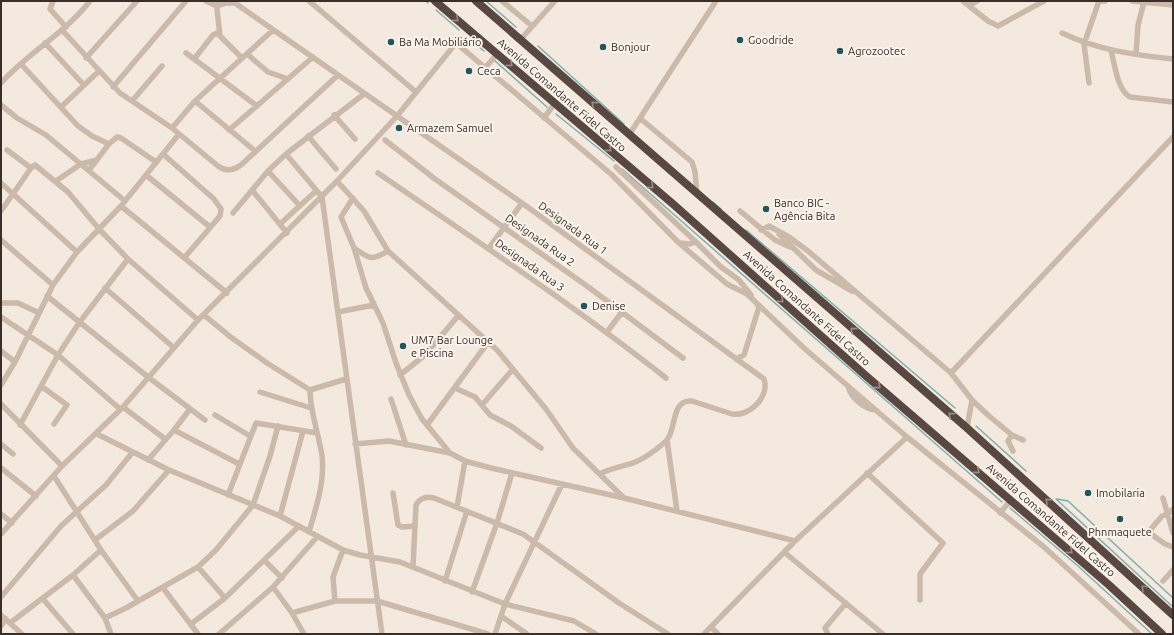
<svg xmlns="http://www.w3.org/2000/svg" width="1174" height="635" font-family="Ubuntu,sans-serif">
<style>
.lines{fill:none;stroke-linecap:round;stroke-linejoin:round}
.stream{stroke:#7eafb0;stroke-width:1.5}
.minor{stroke:#cbb9aa;stroke-width:5.5}
.highway{stroke:#594841;stroke-width:8}
.oneway{stroke:#998c85}
.poi-dot{fill:#1f575a;stroke:#faf3eb;stroke-width:1.5}
.labels{text-anchor:middle;dominant-baseline:central;stroke-width:4;stroke-linejoin:round;paint-order:stroke}
.poi-label{font-size:11px;fill:#392e2a;stroke:#faf3eb;text-anchor:start}
.street-label{font-size:11px;fill:#392e2a;stroke:#faf3eb}
</style>
<rect width="100%" height="100%" fill="#f3e9df"/>
<g class="lines">
<path class="stream" d="M426 1 428 3
M486 1 516 27
M436 10 459 30
M469 39 484 51
M538 46 624 124
M494 60 547 107
M556 114 614 161
M622 169 1002 502
M713 202 721 209
M746 230 955 408
M976 426 1026 471
M1056 499 1173 607
M1057 499 1068 501 1173 598
M1010 508 1078 566 1152 634"/>
<path class="minor" d="M53 1 50 9 66 27
M206 1 217 6 226 3H235
M219 1 217 9 220 36
M232 1 522 203 764 379C770 397 749 417 732 414L692 401C670 399 677 431 666 441 655 451 640 462 626 465 617 468 609 469 600 474
M309 1 416 92
M502 1 532 26
M963 1 988 21 998 26 1044 1
M1099 1H1105
M1132 1 1173 5
M969 6 977 1
M62 30 120 93 172 128 218 166C226 172 234 170 241 165L338 75
M1062 33C1098 50 1134 55 1173 59
M520 40 555 1
M45 43 84 85
M1111 51C1115 64 1117 90 1130 97L1173 102
M186 53 257 106
M247 54 268 72 288 79
M1136 54 1138 25 1144 2
M86 58 137 1
M194 59 213 35 217 33 242 58
M21 64 78 126 92 136 109 144 117 137 121 138 156 162
M485 68 497 54
M1 83C28 53 65 33 90 1
M1089 83 1084 44 1099 1
M113 87 186 1
M132 101 162 66
M195 101 255 151
M1 105 17 118 46 135 125 201
M61 107 98 72
M334 115 355 139
M544 118 555 103
M641 119 692 162 695 172 697 194
M172 128 195 101 273 30
M229 130 313 57
M629 135 716 1
M308 136 336 169
M385 140 435 179 587 286 683 358
M163 154 214 199 221 209 220 216 185 257
M286 154 322 197 382 634
M616 167 696 242
M31 168 35 165 68 192 99 229 128 259 198 320
M89 170 109 144
M268 171 300 206
M378 173C475 240 573 305 666 378
M146 175 210 227
M56 181 81 164 97 160
M337 181 364 211 388 251 497 350 546 409 573 448 624 498
M1 183 77 252
M252 190 287 233
M353 198 341 217 354 248 366 288 383 323 396 363 409 395 422 419 450 453 465 461 491 468 624 498 795 541
M121 206 227 293
M1 211 31 168 7 150
M740 211 775 240 790 247
M233 213 268 171 286 154 364 94
M280 224 316 191
M761 230 769 226 789 237 808 251 951 373 972 400 989 416 1012 435 1023 440
M779 234 816 270 852 291
M1 240 53 285
M680 243 689 244 696 242 721 267 739 280 751 295
M354 248C370 259 371 261 388 251
M489 248 522 203
M105 288 173 347
M47 296 148 377 205 420
M1 303H18L39 313
M338 312 374 305
M204 315 232 338 267 363 310 390C310 413 319 434 322 456 325 483 316 507 309 532
M1 317 58 355 120 409
M607 332 622 312
M1 351 15 362
M736 359 744 355 759 307 757 304
M951 373 1173 137
M400 375 425 355 458 316
M1 385 15 362 53 285 77 252 121 206 179 134
M41 386 67 405 54 424
M848 386C851 398 864 409 876 410
M455 388 475 397 490 415 511 426 541 448
M310 390 346 379
M260 392 311 408
M391 399 406 445
M1 404 62 466
M482 405 513 369
M123 407 165 439
M215 415 250 436
M20 425 58 355 79 323 128 259
M427 425 489 341
M967 428 972 400
M174 430 190 409
M97 434 169 470 280 516 343 550 360 555 400 562 505 604 574 621 596 634
M1012 435 1008 441 1013 451
M667 440 677 511
M1 444 13 454
M355 444 389 441 450 453
M148 460 174 430 239 464
M1 468 36 496
M867 473 943 543 920 574V600
M54 476 101 550 138 601
M393 493 398 525 402 527 414 526
M228 495 256 423 317 433
M1163 498 1173 533
M457 507 465 461
M1173 509 1168 514 1162 516 1151 529V534L1165 544 1173 547
M1000 513 1011 500
M1 514 12 523
M280 516 303 431
M1 534 62 466 123 407 198 320 337 181 397 116 456 43 611 174 679 243 727 284 747 294 805 349 907 437 1044 547 1139 634
M95 540 133 511 169 470
M784 552 883 634
M265 561 282 578
M413 566 416 505C420 498 426 496 434 498L523 534 619 603 668 634
M198 567 225 598
M73 575 105 618 111 634
M445 581 467 511
M1163 581 1173 570
M273 587 292 613 304 634
M163 588 198 634
M472 592 497 523 512 473
M1 597 61 526 106 485 132 453
M43 599 73 634
M335 601 333 577 343 550
M292 613 335 601H377L488 634
M1 615 22 634
M501 616 527 634
M105 618 126 608 198 567 216 550 253 505 270 456 278 426
M10 623 73 575 101 550
M191 624 225 598 299 526
M1 626 6 619
M711 627 718 634
M219 634 273 587 317 537
M495 634 505 604 562 484
M704 634 795 541 907 437
M828 634 825 628 846 603"/>
<path class="highway" d="M435 1 673 204 865 375 1109 585 1162 634
M476 1 967 428 1173 615"/>
</g>
<defs><path id="oneway-chevron" d="M-2-3.5L2.5 0L-2 3.5" fill="none" stroke-width="1.6" stroke-linecap="round" stroke-linejoin="round"/></defs>
<g class="oneway">
<use href="#oneway-chevron" transform="translate(456 19) rotate(40)"/>
<use href="#oneway-chevron" transform="translate(510 64) rotate(41)"/>
<use href="#oneway-chevron" transform="translate(594 104) rotate(-139)"/>
<use href="#oneway-chevron" transform="translate(609 149) rotate(41)"/>
<use href="#oneway-chevron" transform="translate(651 186) rotate(41)"/>
<use href="#oneway-chevron" transform="translate(781 300) rotate(42)"/>
<use href="#oneway-chevron" transform="translate(853 330) rotate(-139)"/>
<use href="#oneway-chevron" transform="translate(878 386) rotate(41)"/>
<use href="#oneway-chevron" transform="translate(951 415) rotate(-139)"/>
<use href="#oneway-chevron" transform="translate(977 471) rotate(41)"/>
<use href="#oneway-chevron" transform="translate(1048 501) rotate(-138)"/>
<use href="#oneway-chevron" transform="translate(1070 551) rotate(41)"/>
<use href="#oneway-chevron" transform="translate(1144 588) rotate(-137)"/>
</g>
<g class="poi-dot">
<circle cx="740" cy="40" r="4"/>
<circle cx="391" cy="42" r="4"/>
<circle cx="603" cy="47" r="4"/>
<circle cx="840" cy="51" r="4"/>
<circle cx="469" cy="71" r="4"/>
<circle cx="399" cy="128" r="4"/>
<circle cx="766" cy="209" r="4"/>
<circle cx="584" cy="306" r="4"/>
<circle cx="403" cy="346" r="4"/>
<circle cx="1088" cy="493" r="4"/>
<circle cx="1120" cy="519" r="4"/>
</g>
<g class="labels">
<g class="poi-label">
<text x="748" y="40">Goodride</text>
<text x="399" y="42">Ba Ma Mobiliário</text>
<text x="611" y="47">Bonjour</text>
<text x="848" y="51">Agrozootec</text>
<text x="477" y="71">Ceca</text>
<text x="407" y="128">Armazem Samuel</text>
<text x="774" y="203">Banco BIC -<tspan x="774" dy="13">Agência Bita</tspan></text>
<text x="592" y="306">Denise</text>
<text x="411" y="340">UM7 Bar Lounge<tspan x="411" dy="13">e Piscina</tspan></text>
<text x="1096" y="493">Imobilaria</text>
<text x="1120" y="532" text-anchor="middle">Phnmaquete</text>
</g>
<g class="street-label">
<text transform="translate(562 95) rotate(41)">Avenida Comandante Fidel Castro</text>
<text transform="translate(573 228) rotate(36)">Designada Rua 1</text>
<text transform="translate(540 240) rotate(35)">Designada Rua 2</text>
<text transform="translate(530 265) rotate(35)">Designada Rua 3</text>
<text transform="translate(807 308) rotate(42)">Avenida Comandante Fidel Castro</text>
<text transform="translate(1051 520) rotate(41)">Avenida Comandante Fidel Castro</text>
</g>
</g>
<rect width="1174" height="635" fill="none" stroke="#392e2a" stroke-width="4"/>
</svg>
